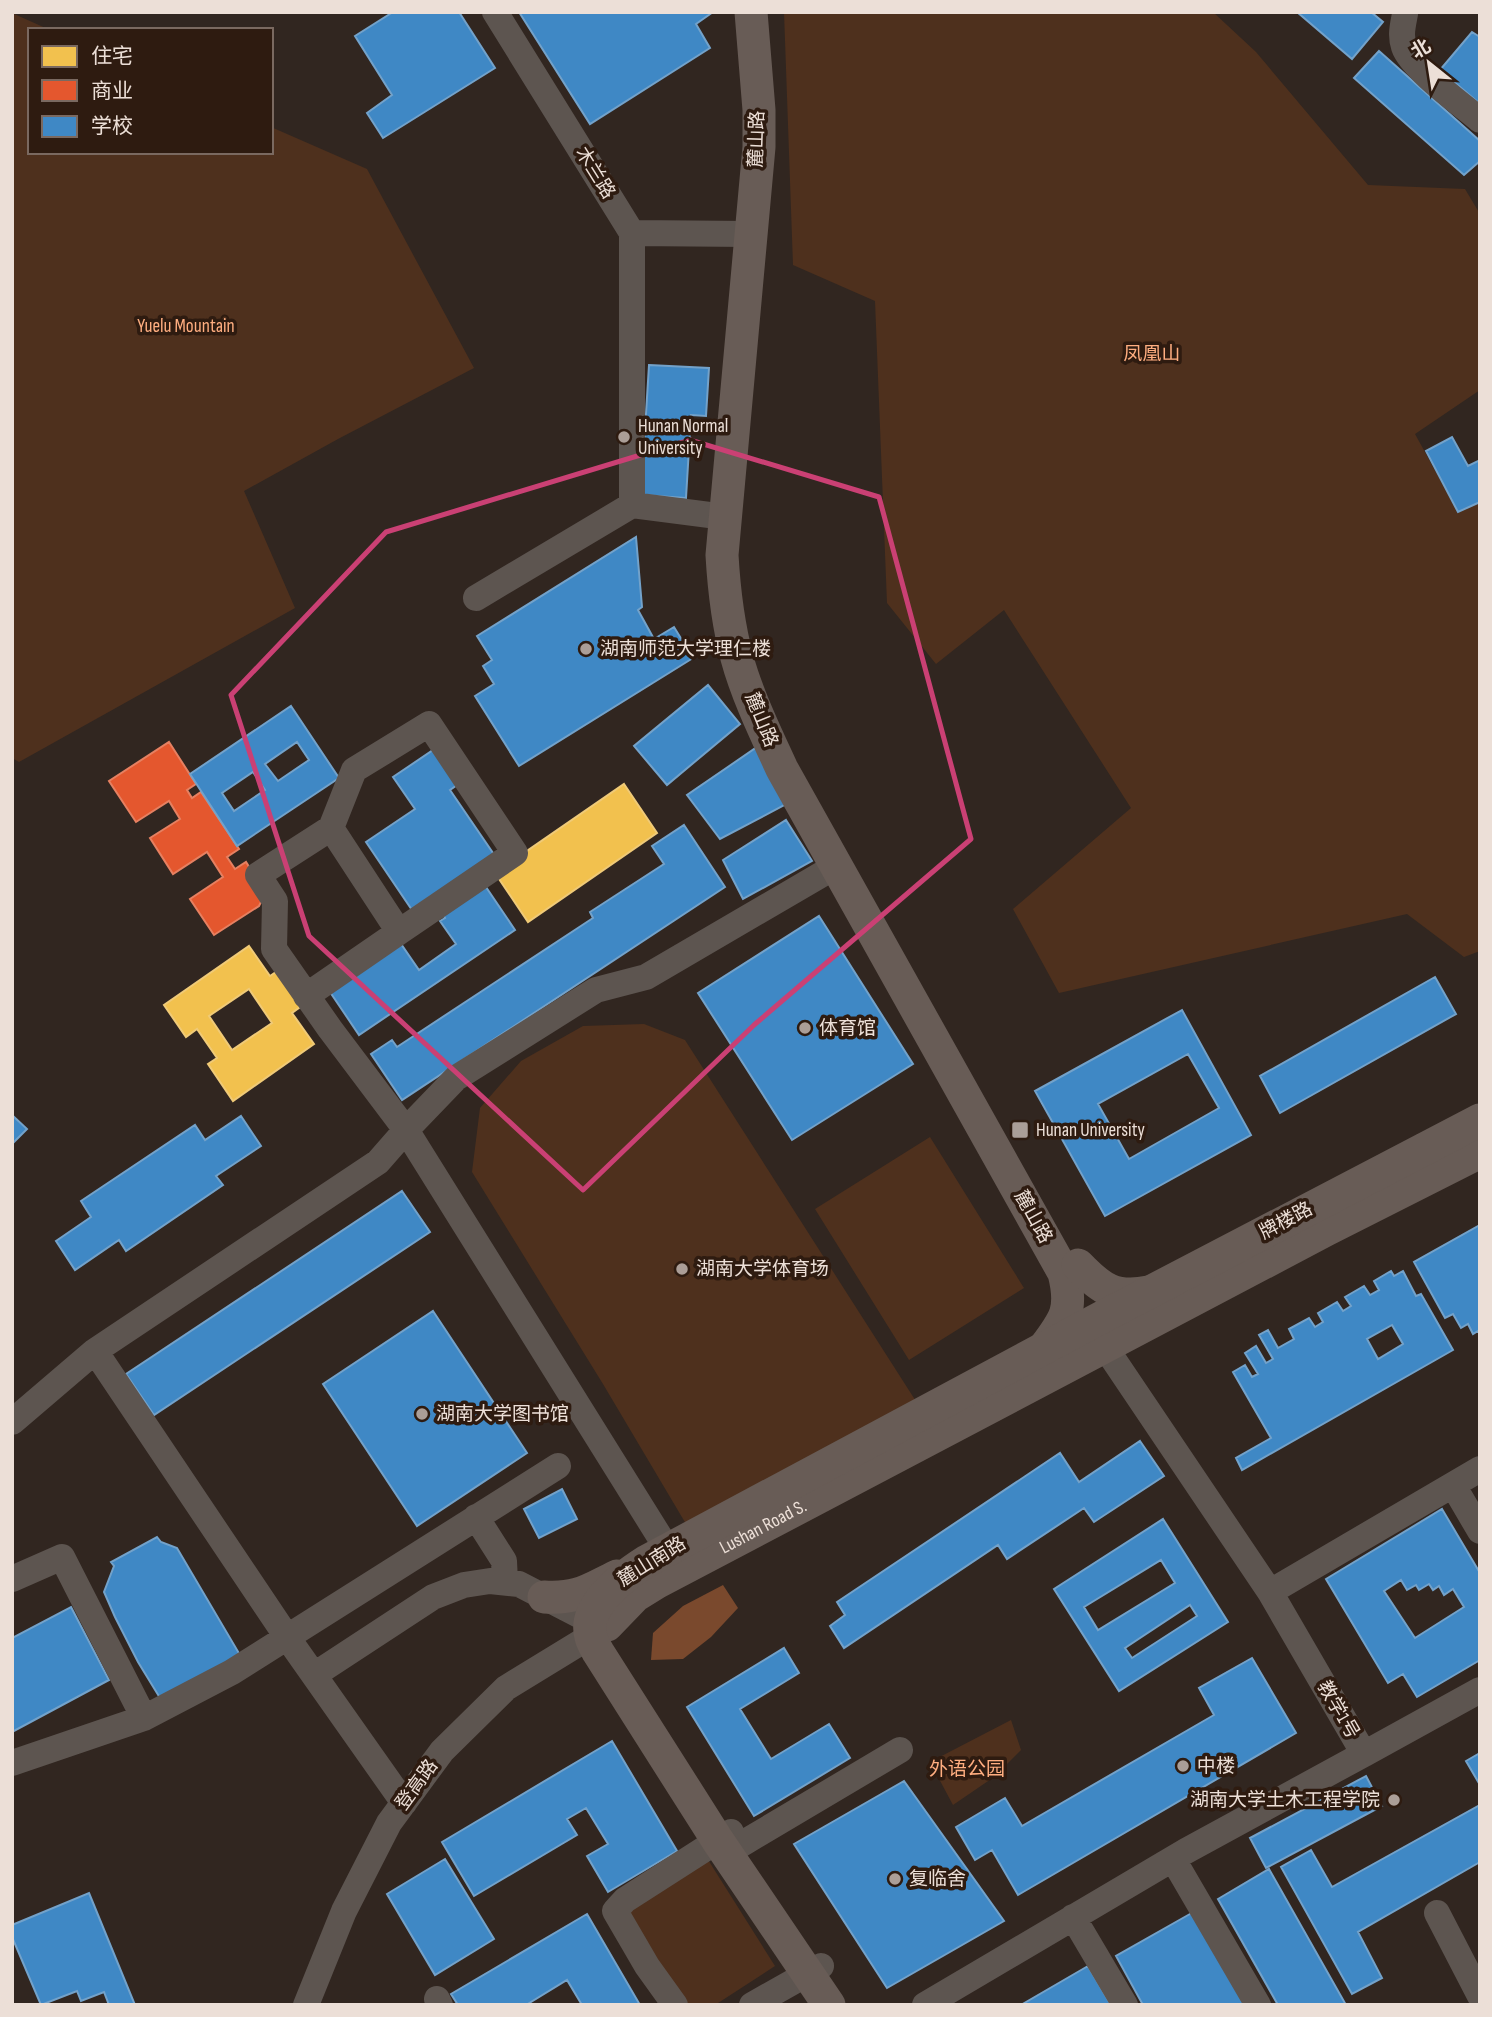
<svg xmlns="http://www.w3.org/2000/svg" width="1492" height="2017" font-family="'Sofia Sans Condensed','Noto Sans SC',sans-serif">
<style>
.green{fill:#4e301d}
.water{fill:#7a492d}
.homes{fill:#f2c14e;stroke:#f0ca77;stroke-width:2;fill-rule:evenodd}
.shops{fill:#e4572e;stroke:#e68061;stroke-width:2}
.schools{fill:#3f88c5;stroke:#73a2ca;stroke-width:2;fill-rule:evenodd}
.lines{fill:none;stroke-linecap:round;stroke-linejoin:round}
.minor{stroke:#5d5550;stroke-width:26}
.major{stroke:#685c56;stroke-width:33}
.marked{fill:none;stroke:#ca4074;stroke-width:5;stroke-linejoin:round}
.poi-dot{fill:#ab9e97;stroke:#2e1b10;stroke-width:2.5}
.labels{text-anchor:middle;dominant-baseline:central;stroke-width:7;stroke-linejoin:round;paint-order:stroke}
.street-label{font-size:19px;fill:#ecdfd7;stroke:#2e1b10}
.park-label{font-size:19px;fill:#ffae80;stroke:#2e1b10}
.poi-label{font-size:19px;fill:#ecdfd7;stroke:#2e1b10;text-anchor:start}
</style>
<rect width="100%" height="100%" fill="#312620"/>
<path class="green" d="M784 12H1213L1256 52 1368 185 1465 189 1480 214V390L1415 434 1458 512 1480 502V951L1464 957 1407 914 1059 993 1013 909 1131 808 1004 610 936 664 887 603 875 301 793 265Z
M12 13 50 30H30V152H271V127L367 169 474 368 338 439 244 491 295 608 19 762 12 758Z
M644 1024 685 1040 919 1406 689 1529 603 1384 472 1172 480 1108 521 1061 583 1026Z
M930 1137 1024 1288 909 1360 815 1209Z
M1011 1720 1021 1750 994 1777 953 1805 930 1762Z
M705 1855 775 1966 715 2005H680L620 1909Z"/>
<path class="water" d="M723 1585 738 1608 711 1637 683 1659 651 1660 653 1633 683 1606Z"/>
<path class="homes" d="M624 784 657 833 528 922 495 873Z
M249 946 270 976 279 970 303 1005 292 1013 314 1044 233 1101 208 1064 217 1058 197 1029 186 1037 164 1005ZM249 989 272 1023 232 1050 209 1016Z"/>
<path class="shops" d="M169 742 196 784 187 790 192 798 201 792 239 849 227 857 235 869 246 862 263 889V898L259 906 214 935 190 899 223 877 207 852 173 874 150 838 180 819 169 801 136 822 109 781Z"/>
<path class="schools" d="M393 12H459L495 68 383 138 367 113 392 95 355 36Z
M519 12H713L696 24 710 48 590 124Z
M1297 12H1371L1383 22 1352 59Z
M1472 32 1480 37V104L1440 70Z
M1379 51 1480 141V161L1464 175 1354 78Z
M649 365 709 368 706 416 691 415 686 498 641 495Z
M1452 437 1468 466 1480 460V502L1458 512 1426 451Z
M636 537 642 607 638 610 654 639 674 627 693 658 519 766 475 696 494 684 483 666 492 660 477 636Z
M708 685 740 724 667 785 634 746Z
M291 706 339 778 237 846 190 774ZM297 742 309 760 278 781 265 764ZM253 772 265 790 234 811 222 793Z
M439 746 463 781 450 790 493 853 486 887 515 930 359 1035 330 992 401 944 419 970 456 944 440 921 445 918 431 896 412 910 366 842 415 809 393 777Z
M757 747 794 800 720 839 687 795Z
M786 820 812 861 743 899 723 860Z
M684 825 725 887 402 1100 371 1054 392 1040 397 1047 593 918 590 912 664 864 652 846Z
M819 916 913 1064 792 1140 698 993Z
M1435 977 1456 1014 1280 1113 1260 1076Z
M1182 1010 1251 1135 1105 1216 1035 1091ZM1188 1054 1219 1108 1129 1159 1098 1104Z
M12 1115 27 1129 12 1144Z
M241 1116 261 1146 216 1176 223 1185 126 1251 119 1240 75 1270 56 1241 91 1217 81 1201 195 1125 205 1140Z
M402 1191 430 1232 154 1415 126 1374Z
M1480 1225V1335L1478 1331 1473 1334 1468 1324 1461 1328 1453 1314 1445 1318 1414 1262Z
M1391 1271 1394 1276 1403 1271 1416 1296 1421 1294 1453 1350 1242 1470 1236 1458 1271 1438 1233 1372 1245 1365 1252 1377 1258 1374 1245 1353 1256 1346 1266 1363 1273 1359 1259 1335 1268 1330 1278 1348 1294 1339 1289 1329 1309 1318 1315 1327 1323 1322 1318 1313 1337 1302 1343 1311 1351 1306 1345 1297 1364 1286 1370 1295 1379 1290 1374 1281ZM1392 1325 1403 1344 1378 1359 1367 1339Z
M433 1311 527 1453 417 1526 323 1384Z
M1140 1441 1164 1476 1094 1522 1084 1508 1007 1559 998 1545 844 1648 830 1626 845 1615 837 1602 1060 1453 1079 1482Z
M562 1489 577 1519 539 1538 524 1509Z
M1442 1509 1480 1573V1660L1417 1697 1403 1674 1388 1683 1326 1579ZM1401 1580 1407 1590 1416 1585 1419 1590 1429 1584 1433 1590 1439 1586 1444 1595 1453 1589 1464 1607 1415 1638 1384 1591Z
M1163 1519 1228 1622 1119 1691 1054 1589ZM1161 1560 1175 1583 1098 1630 1084 1607ZM1190 1605 1197 1616 1132 1658 1125 1648Z
M157 1537 161 1542 177 1548 240 1655 160 1698 138 1662 115 1617 104 1592 114 1566 111 1562Z
M71 1607 109 1680 12 1732V1638Z
M784 1648 799 1673 740 1709 771 1759 829 1724 850 1758 754 1816 687 1707Z
M1252 1658 1296 1733 1018 1895 992 1850 975 1860 956 1827 1005 1798 1022 1826 1214 1715 1199 1688Z
M612 1741 677 1851 608 1892 587 1856 608 1844 586 1808 567 1819 577 1835 474 1896 442 1842Z
M1480 1753V1785L1466 1761Z
M1366 1776 1382 1806 1266 1868 1250 1838Z
M904 1781 1004 1921 887 1988 794 1844Z
M1480 1805V1862L1358 1932 1382 1978 1352 1994 1281 1867 1311 1850 1332 1887Z
M445 1859 494 1939 435 1975 387 1894Z
M1269 1869 1346 2005H1278L1218 1899Z
M89 1893 135 2005H109L104 1992 81 2001 77 1991 41 2005 12 1937V1925Z
M1197 1910 1250 2005H1143L1116 1956Z
M587 1914 640 2005H582L567 1980 526 2005H458L451 1994Z
M1088 1966 1111 2005H1021Z"/>
<g class="lines">
<path class="minor" d="M495 12 632 233 750 234
M1405 14C1403 25 1400 35 1404 47 1411 68 1461 104 1480 120
M632 233V505L725 517
M476 598 632 505
M399 932 515 853 429 724 354 770 331 828 258 875 275 901 274 949 330 1029 406 1130 668 1550
M306 996 399 932 331 828
M95 1351 287 1637 404 1803
M12 1422 95 1351 378 1162 406 1130 456 1078 596 990 646 977 836 866
M1453 1485 1480 1531
M476 1517 504 1561 505 1582
M12 1579 62 1557 144 1718
M1270 1592 1480 1469
M314 1675 433 1597 464 1585 490 1581 519 1584 604 1628
M1364 1754 1480 1690
M12 1763 144 1718 232 1672 558 1466
M740 1845 900 1750
M1173 1859 1258 2005
M1437 1913 1480 1996
M1073 1917 1125 2005
M437 1999 440 2005
M306 2005 344 1911 389 1823 442 1751 506 1688 604 1628
M675 2005 647 1966 615 1911 625 1900 731 1832
M752 2005 821 1966
M925 2005 1186 1851 1364 1754 1270 1592 1105 1347 1097 1332"/>
<g class="major">
<path d="M751 12 759 110V147L722 555C724 590 728 624 737 658 747 695 766 734 782 769L1064 1273C1073 1309 1066 1319 1044 1348"/>
<path d="M1078 1265C1101 1289 1115 1299 1149 1292"/>
<path d="M544 1597C578 1599 588 1590 617 1576"/>
<path id="s1" d="M607 1625 635 1596 656 1583 1326 1230 1480 1152"/>
<path d="M829 2005 718 1841 598 1652C596 1648 592 1642 591 1637 582 1606 625 1575 647 1561L1106 1315 1480 1120"/>
</g>
</g>
<path class="marked" d="M690 440 879 497 971 839 754 1025 583 1190 309 936 231 695 386 532Z"/>
<g class="poi-dot">
<circle cx="624" cy="437" r="7"/>
<circle cx="586" cy="649" r="7"/>
<circle cx="805" cy="1028" r="7"/>
<rect x="1011" y="1121" width="18" height="18" rx="3.5"/>
<circle cx="682" cy="1269" r="7"/>
<circle cx="422" cy="1414" r="7"/>
<circle cx="1183" cy="1766" r="7"/>
<circle cx="1394" cy="1800" r="7"/>
<circle cx="895" cy="1879" r="7"/>
</g>
<g class="labels">
<g class="street-label">
<text transform="translate(757 139) rotate(-88)">麓山路</text>
<text transform="translate(595 173) rotate(58)">木兰路</text>
<text transform="translate(761 720) rotate(68)">麓山路</text>
<text transform="translate(1033 1217) rotate(61)">麓山路</text>
<text transform="translate(1286 1221) rotate(-28)">牌楼路</text>
<text stroke="none"><textPath href="#s1" startOffset="186">Lushan Road S.</textPath></text>
<text transform="translate(652 1562) rotate(-32)">麓山南路</text>
<text transform="translate(1338 1710) rotate(60)">教学1号</text>
<text transform="translate(417 1785) rotate(-54)">登高路</text>
</g>
<g class="park-label">
<text x="186" y="326">Yuelu Mountain</text>
<text x="1152" y="354">凤凰山</text>
<text x="967" y="1769">外语公园</text>
</g>
<g class="poi-label">
<text x="638" y="426">Hunan Normal<tspan x="638" dy="22">University</tspan></text>
<text x="600" y="649">湖南师范大学理仁楼</text>
<text x="819" y="1028">体育馆</text>
<text x="1036" y="1130">Hunan University</text>
<text x="696" y="1269">湖南大学体育场</text>
<text x="436" y="1414">湖南大学图书馆</text>
<text x="1197" y="1766">中楼</text>
<text x="1380" y="1800" text-anchor="end">湖南大学土木工程学院</text>
<text x="909" y="1879">复临舍</text>
</g>
</g>
<rect width="1492" height="2017" fill="none" stroke="#ecdfd7" stroke-width="28"/>
<rect x="28" y="28" width="245" height="126" fill="#2e1b10" stroke="#7a6960" stroke-width="2"/>
<rect x="42" y="46" width="35" height="21" fill="#f2c14e" stroke="#7a6960" stroke-width="2"/>
<text x="91" y="63" font-size="21" fill="#ecdfd7">住宅</text>
<rect x="42" y="80" width="35" height="21" fill="#e4572e" stroke="#7a6960" stroke-width="2"/>
<text x="91" y="98" font-size="21" fill="#ecdfd7">商业</text>
<rect x="42" y="116" width="35" height="21" fill="#3f88c5" stroke="#7a6960" stroke-width="2"/>
<text x="91" y="133" font-size="21" fill="#ecdfd7">学校</text>
<g transform="translate(1429 63) rotate(330)" stroke="#2e1b10" stroke-width="5" paint-order="stroke">
<path d="M0-5L12 26L0 18L-12 26Z" fill="#ecdfd7"/>
<text y="-10" font-size="19" font-weight="bold" text-anchor="middle" fill="#ecdfd7">北</text>
</g>
</svg>
